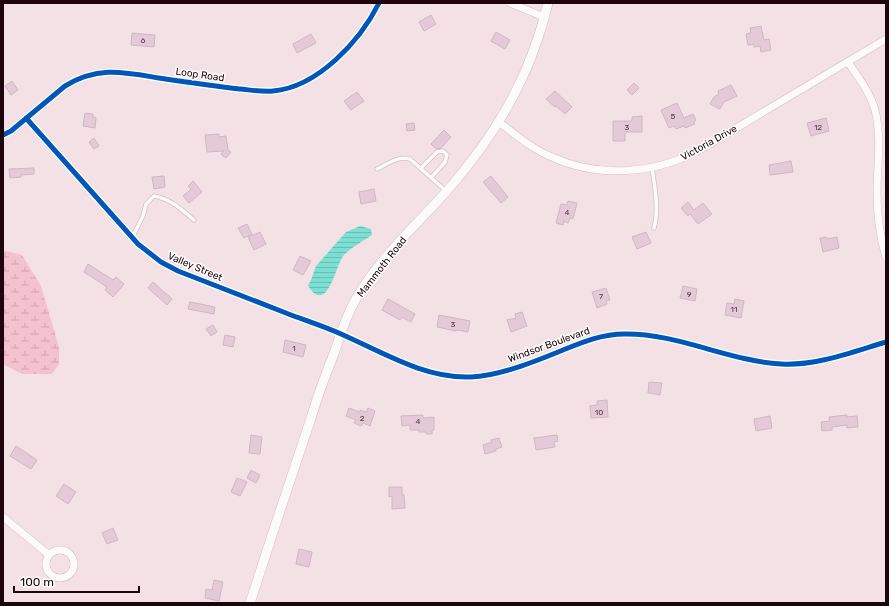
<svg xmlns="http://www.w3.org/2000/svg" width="889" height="606" font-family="Rubik,sans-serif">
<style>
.wetland{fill:url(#wetland-marsh)}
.water{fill:url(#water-rules)}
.building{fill:#e4cad7;stroke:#cfb8c2}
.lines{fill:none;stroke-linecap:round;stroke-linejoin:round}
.lane-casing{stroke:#d5bec3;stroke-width:5}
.street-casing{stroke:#d5bec3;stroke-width:8}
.secondary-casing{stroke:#d5bec3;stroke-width:10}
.lane{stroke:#fdfafb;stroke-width:3.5}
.street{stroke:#fdfafb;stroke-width:7}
.secondary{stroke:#fdfafb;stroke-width:9}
.cycleway-casing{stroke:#fff;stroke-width:8}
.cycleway{stroke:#0057b8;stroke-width:5}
.labels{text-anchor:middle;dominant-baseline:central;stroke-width:3;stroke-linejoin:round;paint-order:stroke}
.number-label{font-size:8px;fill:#503640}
.street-label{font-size:10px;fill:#1e040c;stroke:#fff}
</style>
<defs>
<pattern id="wetland-marsh" width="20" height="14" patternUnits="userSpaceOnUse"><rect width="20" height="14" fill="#f4c2ce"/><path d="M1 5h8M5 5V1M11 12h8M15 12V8" fill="none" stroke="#d1a5b0"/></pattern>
<pattern id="water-rules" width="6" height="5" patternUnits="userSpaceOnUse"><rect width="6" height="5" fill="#7cdfd3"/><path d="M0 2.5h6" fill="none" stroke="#6bbeb4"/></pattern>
</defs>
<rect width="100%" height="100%" fill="#f4e1e5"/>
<path class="wetland" d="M3 250 22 255 41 286 59 347V364L52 374H22L3 364Z"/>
<path class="water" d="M360 226 371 229 372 235C363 241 352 247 344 255 335 265 328 316 308 286L311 280 316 266 346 232Z"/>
<path class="building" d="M431 15 436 24 424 31 419 22Z
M761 26 764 40 769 39 771 50 761 52 760 46 754 47V44L748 45 746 34 751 33 750 28Z
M496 32 510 40 505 49 491 41Z
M132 33 155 35 154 47 131 45Z
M311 34 316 43 297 53 293 44Z
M12 81 18 90 11 95 5 86Z
M634 83 639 88 632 95 627 90Z
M731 85 737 96 724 102 720 109 710 104 714 97 719 94 718 91Z
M555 91 572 107 565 114 556 106 555 107 546 99Z
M357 92 364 101 351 110 344 101Z
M677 103 684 118 693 114 696 120 694 122 695 124 685 128 684 126 676 129 674 126 669 128 661 110Z
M85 113 93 114V117L96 118 95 128 83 126Z
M642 116V132H625V141H613V121H632V117Z
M826 118 829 131 811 136 807 123Z
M414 123 415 130 407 131 406 124Z
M444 130 451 137 441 148 436 149 431 144Z
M219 134V137L226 136 228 150 231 152 226 158 221 154 224 151 207 152 205 135Z
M94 138 99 146 94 149 89 142Z
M791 161 793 172 770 175 769 165Z
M34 168V174L21 175V177L10 178 9 169Z
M164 176 165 187 154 189 152 177Z
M491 176 508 197 501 203 483 182Z
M193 181 202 192 189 203 183 196 191 189 188 186Z
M374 189 376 201 361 204 359 192Z
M568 201 577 203 573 219 570 218 568 223 564 221 563 225 556 223 561 204 567 205Z
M688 202 694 210 703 203 712 214 698 224 690 214 688 216 681 208Z
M247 224 252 234 244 238 238 228Z
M260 232 266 244 254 250 248 237Z
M646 232 651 243 637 249 632 237Z
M826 237 827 239 837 237 839 248 823 252 820 238Z
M300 256 311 261 303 275 293 270Z
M88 264 113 280 116 277 124 284 113 297 105 290 107 287 84 272Z
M153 282 172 299 167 305 148 288Z
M683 286 697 289 695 301 680 298Z
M606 288 610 300 606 301 607 304 597 308 592 292Z
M388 299 415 314 411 322 402 317 400 320 382 310Z
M735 299 744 301 741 318 725 315 727 303 734 304Z
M190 302 215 307 214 314 188 309Z
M522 312 527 326 511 332 507 320 516 318 515 314Z
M439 315 470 321 468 332 457 330 456 331 437 327Z
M213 325 217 332 211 336 206 329Z
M225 335 235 337 233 347 223 345Z
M285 340 306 345 303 357 283 352Z
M649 382 662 383 660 395 648 393Z
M607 400 608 417 591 418 590 406 597 405V401Z
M349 408 360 412V410L367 412 368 408 375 411 370 426 363 423 361 426 354 423 356 420 346 416Z
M423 415V418L434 417V430H432V434H426V432H419V430H410V425L402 426 401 416Z
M847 415V417L857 416 858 427 847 428V425L832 427V430L822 431 821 422 830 421 829 417Z
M770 416 772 428 756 431 754 419Z
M251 435 262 437 260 454 249 453Z
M557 435 558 441 554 442 555 447 536 450 534 438Z
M499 438 502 447 496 449V451L485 454 483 445 492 442 491 440Z
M16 446 37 460 31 469 10 456Z
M251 470 260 475 256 483 247 478Z
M237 478 247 482 240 496 231 492Z
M64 484 76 492 68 504 56 496Z
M389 487H402V495H404L405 508 392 509V496L389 497Z
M113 528 118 540 107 544 102 533Z
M299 549 312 552 309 567 296 564Z
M214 580 223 582 219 601 205 598 206 589 212 590Z"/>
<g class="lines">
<defs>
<path id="lane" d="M421 168 437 152 443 151 447 155 445 162 431 178
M652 168C655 187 659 210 654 228
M377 169C387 164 398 156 410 159L446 191
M132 238 143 216 146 204 154 196C171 199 182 210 194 220"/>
<path id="street" d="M510 3 544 17
M848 62C858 77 870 92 875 110 882 138 877 165 877 193 877 214 880 237 886 257
M26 118 138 244 161 262 178 271C214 285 250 299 286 313 304 320 323 326 341 334 382 352 425 379 471 377 500 376 536 361 563 350 583 342 602 334 624 334 677 333 728 361 781 364 816 366 852 352 886 342
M499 122C516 135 532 149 552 157 598 178 652 174 696 152L886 39
M3 135 11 131 65 86C98 66 123 72 159 78 186 82 213 86 240 89 251 90 262 92 273 91 318 87 360 41 379 3
M3 517 49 555
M46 564a14 14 0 1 1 28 0a14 14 0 1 1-28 0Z"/>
<path id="secondary" d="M250 603C270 541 290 480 311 418 318 395 326 373 335 351 341 332 347 314 357 297 380 258 415 226 445 193 496 135 530 78 548 3"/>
</defs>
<use href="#lane" class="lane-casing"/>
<use href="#street" class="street-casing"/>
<use href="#secondary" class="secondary-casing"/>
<use href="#lane" class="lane"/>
<use href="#street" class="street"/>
<use href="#secondary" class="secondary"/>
<defs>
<path id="cycleway" d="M26 118 138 244 161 262 178 271C214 285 250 299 286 313 304 320 323 326 341 334 382 352 425 379 471 377 500 376 536 361 563 350 583 342 602 334 624 334 677 333 728 361 781 364 816 366 852 352 886 342
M3 135 11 131 65 86C98 66 123 72 159 78 186 82 213 86 240 89 251 90 262 92 273 91 318 87 360 41 379 3"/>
</defs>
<use href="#cycleway" class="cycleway-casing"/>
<use href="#cycleway" class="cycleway"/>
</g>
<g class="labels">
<g class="number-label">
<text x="143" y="40">6</text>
<text x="673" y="116">5</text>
<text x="627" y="127">3</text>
<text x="818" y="127">12</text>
<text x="567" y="212">4</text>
<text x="689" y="294">9</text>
<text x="601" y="296">7</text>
<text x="734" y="309">11</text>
<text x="453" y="324">3</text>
<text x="294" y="348">1</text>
<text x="599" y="412">10</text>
<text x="362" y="418">2</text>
<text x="418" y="421">4</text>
</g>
<g class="street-label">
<text transform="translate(200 75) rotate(8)">Loop Road</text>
<text transform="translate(709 143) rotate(-29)">Victoria Drive</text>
<text transform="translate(195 267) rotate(23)">Valley Street</text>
<text transform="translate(382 267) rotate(-52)">Mammoth Road</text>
<text transform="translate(549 345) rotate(-20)">Windsor Boulevard</text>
</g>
</g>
<rect width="889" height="606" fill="none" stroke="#1e040c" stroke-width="8"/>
<path d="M14 586v6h125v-6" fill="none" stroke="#1e040c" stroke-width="2"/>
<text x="20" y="586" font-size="12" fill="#1e040c" stroke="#ffffff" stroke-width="3" paint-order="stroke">100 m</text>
</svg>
